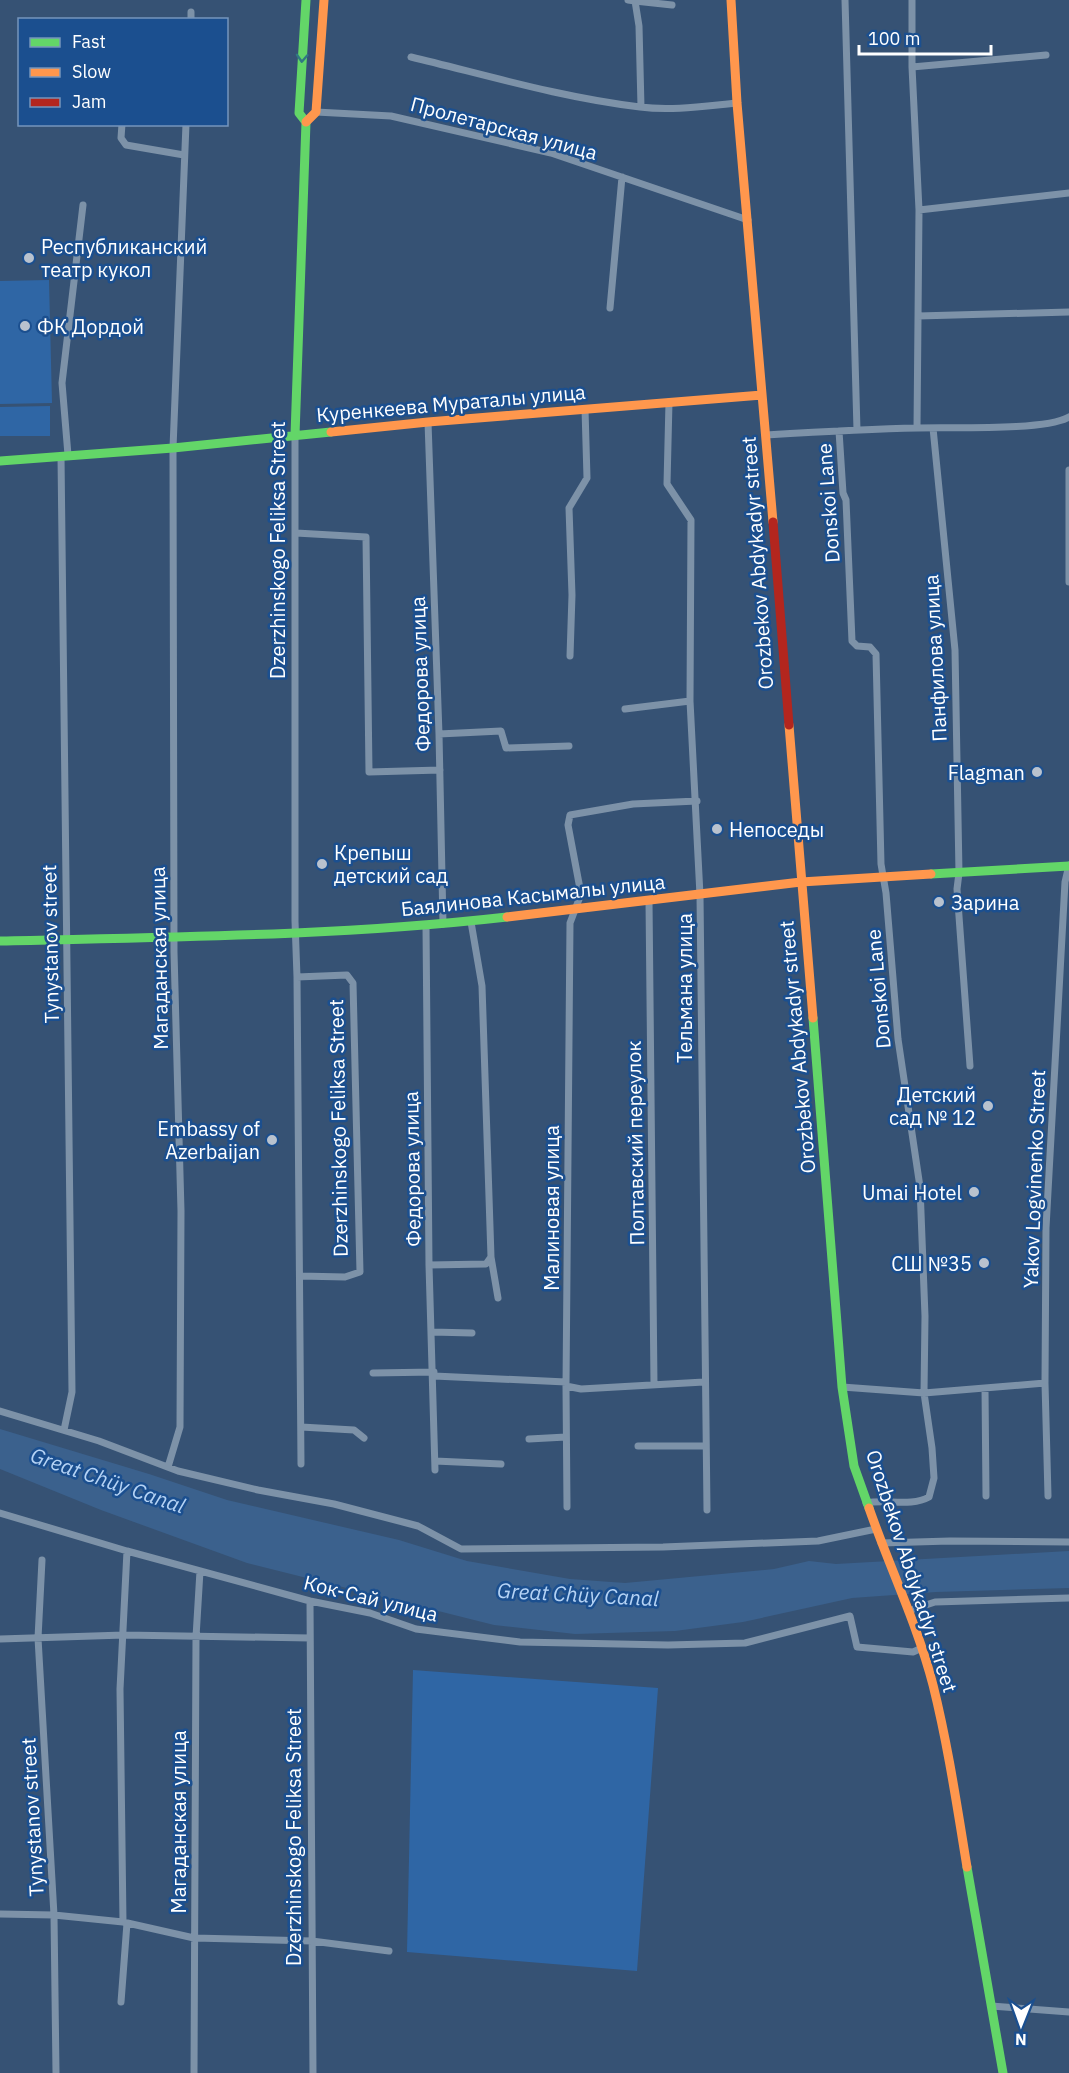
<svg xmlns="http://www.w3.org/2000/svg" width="1069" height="2073" font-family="'IBM Plex Sans',sans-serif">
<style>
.green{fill:#2f66a5}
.water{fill:#3b618d}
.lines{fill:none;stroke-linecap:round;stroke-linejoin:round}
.street{stroke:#7d92a8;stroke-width:7}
.fast{stroke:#63d668;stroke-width:9}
.slow{stroke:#ff974d;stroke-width:9}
.jam{stroke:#b3261e;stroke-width:9}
.oneway{stroke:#317883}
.poi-dot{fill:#b9c2ce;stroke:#1b4f8f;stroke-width:2}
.labels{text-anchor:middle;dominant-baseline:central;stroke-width:5;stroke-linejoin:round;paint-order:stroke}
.street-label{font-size:20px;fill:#fff;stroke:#1b4f8f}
.poi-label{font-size:20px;fill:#fff;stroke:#1b4f8f;text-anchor:start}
.water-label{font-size:21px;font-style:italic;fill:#b5d3f5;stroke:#1b4f8f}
</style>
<rect width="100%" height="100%" fill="#365274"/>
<path class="green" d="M49 280 52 403 0 404V281Z
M50 406V436H0V407Z
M413 1670 658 1688 637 1971 407 1952Z"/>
<path class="water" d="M0 1429 149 1474 227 1500 399 1540 467 1561 570 1579 625 1583 774 1569 809 1561 836 1564 1069 1551V1588L936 1592 852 1598 743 1622 675 1631 575 1634 494 1625 247 1563 101 1510 0 1469Z"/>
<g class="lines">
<path class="street" d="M628 0 635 1 639 26 641 107
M845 0 857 430
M912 0V67L919 210 917 428
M635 1 672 5
M191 20V12
M411 57C486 75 563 98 640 107 672 111 705 106 737 103
M912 67 1046 55
M316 112 391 116 551 153 748 220
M122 124 121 138 126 145 184 155
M919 210 1069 193
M610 308 622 177
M918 316 1069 312
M669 402 667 484 691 520 690 701 700 895 707 1510
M428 422 439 734 443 924
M933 428 955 650 959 873 957 889 970 1066
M839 431 843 493 846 500 852 641 857 646 870 647 876 654 881 864 886 893 898 1039 920 1187 925 1316 924 1393 932 1448 934 1478 929 1497C911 1507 886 1499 866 1503
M295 435V921L297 977 301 1464
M766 435C816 432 867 429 918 428 949 427 1046 431 1069 417
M68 455 62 383 83 205
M61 456 72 1392 64 1430
M1069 470V582
M296 533 366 537 369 772 440 770
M570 656 572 595 569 508 587 478 585 409
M625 709 690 701
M439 734 501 731 506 748 569 746
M649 901 654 1384
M426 926 429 1265 435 1470
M297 977 347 975 353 983 360 1272 345 1277 300 1276
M491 1257 498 1298
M429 1265 486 1264 491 1257 482 986 471 922
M432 1332 472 1333
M373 1373 434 1372
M434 1376 566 1382
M566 1386 581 1389 704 1382
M842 1387 924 1393 1045 1383
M985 1388 986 1496
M0 1411 99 1441 178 1471 258 1490 334 1504 418 1526 461 1549 663 1547 818 1541 876 1529
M301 1427 354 1430 364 1438
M529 1439 566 1437
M638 1446H706
M435 1461 501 1464
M168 1467 180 1427 181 1211 174 952 173 448 186 124
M1048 1496 1045 1383 1046 1228 1065 882 1069 865
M567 1507 566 1386 570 923 581 894 568 825 570 815 633 804 697 801
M0 1513 127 1551 310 1601 370 1613 416 1629 520 1642 668 1645 745 1643 850 1616 857 1647 913 1652 922 1648
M881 1543 950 1541 1069 1542
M42 1560 38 1638 54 1915 56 2073
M310 1601 313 2073
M908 1611 935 1602 1069 1598
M0 1639 124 1635 310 1638
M0 1914 54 1915 123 1922 194 1938 312 1941 389 1951
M123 1922 120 1689 127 1551
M121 2002 127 1923
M991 2006 1069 2012
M194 2073 196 1637 200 1571"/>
<path class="fast" d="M295 435 306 122 299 113 306 0
M0 461 173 448 331 432
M931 874 1069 866
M0 941C169 937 339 936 507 917
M813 1018 842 1387 854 1466 869 1508
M967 1867 1003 2073"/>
<path class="slow" d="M731 0 737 103 773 522
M306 122 316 112 324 0
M331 432 428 422 762 395
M789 725 813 1018
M507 917 801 882 931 874
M869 1508C889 1566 918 1626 933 1685 948 1745 957 1806 967 1867"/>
<path class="jam" d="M773 522 789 725"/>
</g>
<defs><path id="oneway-chevron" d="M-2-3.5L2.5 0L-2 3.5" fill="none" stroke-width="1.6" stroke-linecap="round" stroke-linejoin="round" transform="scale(1.5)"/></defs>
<use class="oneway" href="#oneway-chevron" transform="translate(302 58) rotate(93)"/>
<g class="poi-dot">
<circle cx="29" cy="258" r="6"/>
<circle cx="25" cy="326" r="6"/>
<circle cx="1037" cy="772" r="6"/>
<circle cx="717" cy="829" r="6"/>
<circle cx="322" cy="864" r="6"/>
<circle cx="939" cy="902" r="6"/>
<circle cx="988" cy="1106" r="6"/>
<circle cx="272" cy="1140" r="6"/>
<circle cx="974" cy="1192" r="6"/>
<circle cx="984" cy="1263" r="6"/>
</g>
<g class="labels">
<g class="street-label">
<text transform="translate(504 128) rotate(15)">Пролетарская улица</text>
<text transform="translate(451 403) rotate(-5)">Куренкеева Мураталы улица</text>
<text transform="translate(828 503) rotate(-94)">Donskoi Lane</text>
<text transform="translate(277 550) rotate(-90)">Dzerzhinskogo Feliksa Street</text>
<text transform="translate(757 563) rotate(-94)">Orozbekov Abdykadyr street</text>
<text transform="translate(935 658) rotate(-93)">Панфилова улица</text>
<text transform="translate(420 674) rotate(-92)">Федорова улица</text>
<text transform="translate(533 895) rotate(-6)">Баялинова Касымалы улица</text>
<text transform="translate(50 944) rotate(-91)">Tynystanov street</text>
<text transform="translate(159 958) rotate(-91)">Магаданская улица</text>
<text transform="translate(684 988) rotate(-90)">Тельмана улица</text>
<text transform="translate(878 989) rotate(-95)">Donskoi Lane</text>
<text transform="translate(797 1047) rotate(-95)">Orozbekov Abdykadyr street</text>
<text transform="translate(338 1128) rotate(-91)">Dzerzhinskogo Feliksa Street</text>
<text transform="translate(635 1143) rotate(-91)">Полтавский переулок</text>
<text transform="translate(412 1169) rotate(-91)">Федорова улица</text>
<text transform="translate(1034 1179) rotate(-88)">Yakov Logvinenko Street</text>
<text transform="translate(551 1208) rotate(-90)">Малиновая улица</text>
<text transform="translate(912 1571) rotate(72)">Orozbekov Abdykadyr street</text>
<text transform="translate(371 1598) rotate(14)">Кок-Сай улица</text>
<text transform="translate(32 1817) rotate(-93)">Tynystanov street</text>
<text transform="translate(178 1822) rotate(-90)">Магаданская улица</text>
<text transform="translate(293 1837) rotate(-90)">Dzerzhinskogo Feliksa Street</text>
</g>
<g class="poi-label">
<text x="41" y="246">Республиканский<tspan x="41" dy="23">театр кукол</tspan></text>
<text x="37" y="326">ФК Дордой</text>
<text x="1025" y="772" text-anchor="end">Flagman</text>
<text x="729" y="829">Непоседы</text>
<text x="334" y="852">Крепыш<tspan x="334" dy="23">детский сад</tspan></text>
<text x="951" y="902">Зарина</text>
<text x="976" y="1094" text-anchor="end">Детский<tspan x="976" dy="23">сад № 12</tspan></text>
<text x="260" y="1128" text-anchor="end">Embassy of<tspan x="260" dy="23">Azerbaijan</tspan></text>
<text x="962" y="1192" text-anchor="end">Umai Hotel</text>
<text x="972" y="1263" text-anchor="end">СШ №35</text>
</g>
<g class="water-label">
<text transform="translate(108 1480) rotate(19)">Great Chüy Canal</text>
<text transform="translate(578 1594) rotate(3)">Great Chüy Canal</text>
</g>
</g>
<rect x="18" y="18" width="210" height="108" fill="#1b4f8f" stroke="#7695bc" stroke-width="1.5"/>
<rect x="30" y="38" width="30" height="9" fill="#63d668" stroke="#7695bc" stroke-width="1.5"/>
<text x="72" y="48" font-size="18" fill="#ffffff">Fast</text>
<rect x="30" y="68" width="30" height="9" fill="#ff974d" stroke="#7695bc" stroke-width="1.5"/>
<text x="72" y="78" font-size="18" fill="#ffffff">Slow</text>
<rect x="30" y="98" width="30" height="9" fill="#b3261e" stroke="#7695bc" stroke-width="1.5"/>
<text x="72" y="108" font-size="18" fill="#ffffff">Jam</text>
<g transform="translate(1021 2025) rotate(181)" stroke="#1b4f8f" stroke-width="4.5" paint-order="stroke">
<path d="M0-4.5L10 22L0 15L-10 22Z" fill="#ffffff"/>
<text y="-9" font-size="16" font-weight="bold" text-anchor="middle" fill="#ffffff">N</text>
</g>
<path d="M859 45v9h132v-9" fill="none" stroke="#ffffff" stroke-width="3"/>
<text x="868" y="45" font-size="18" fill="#ffffff" stroke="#1b4f8f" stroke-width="4.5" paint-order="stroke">100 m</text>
</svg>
